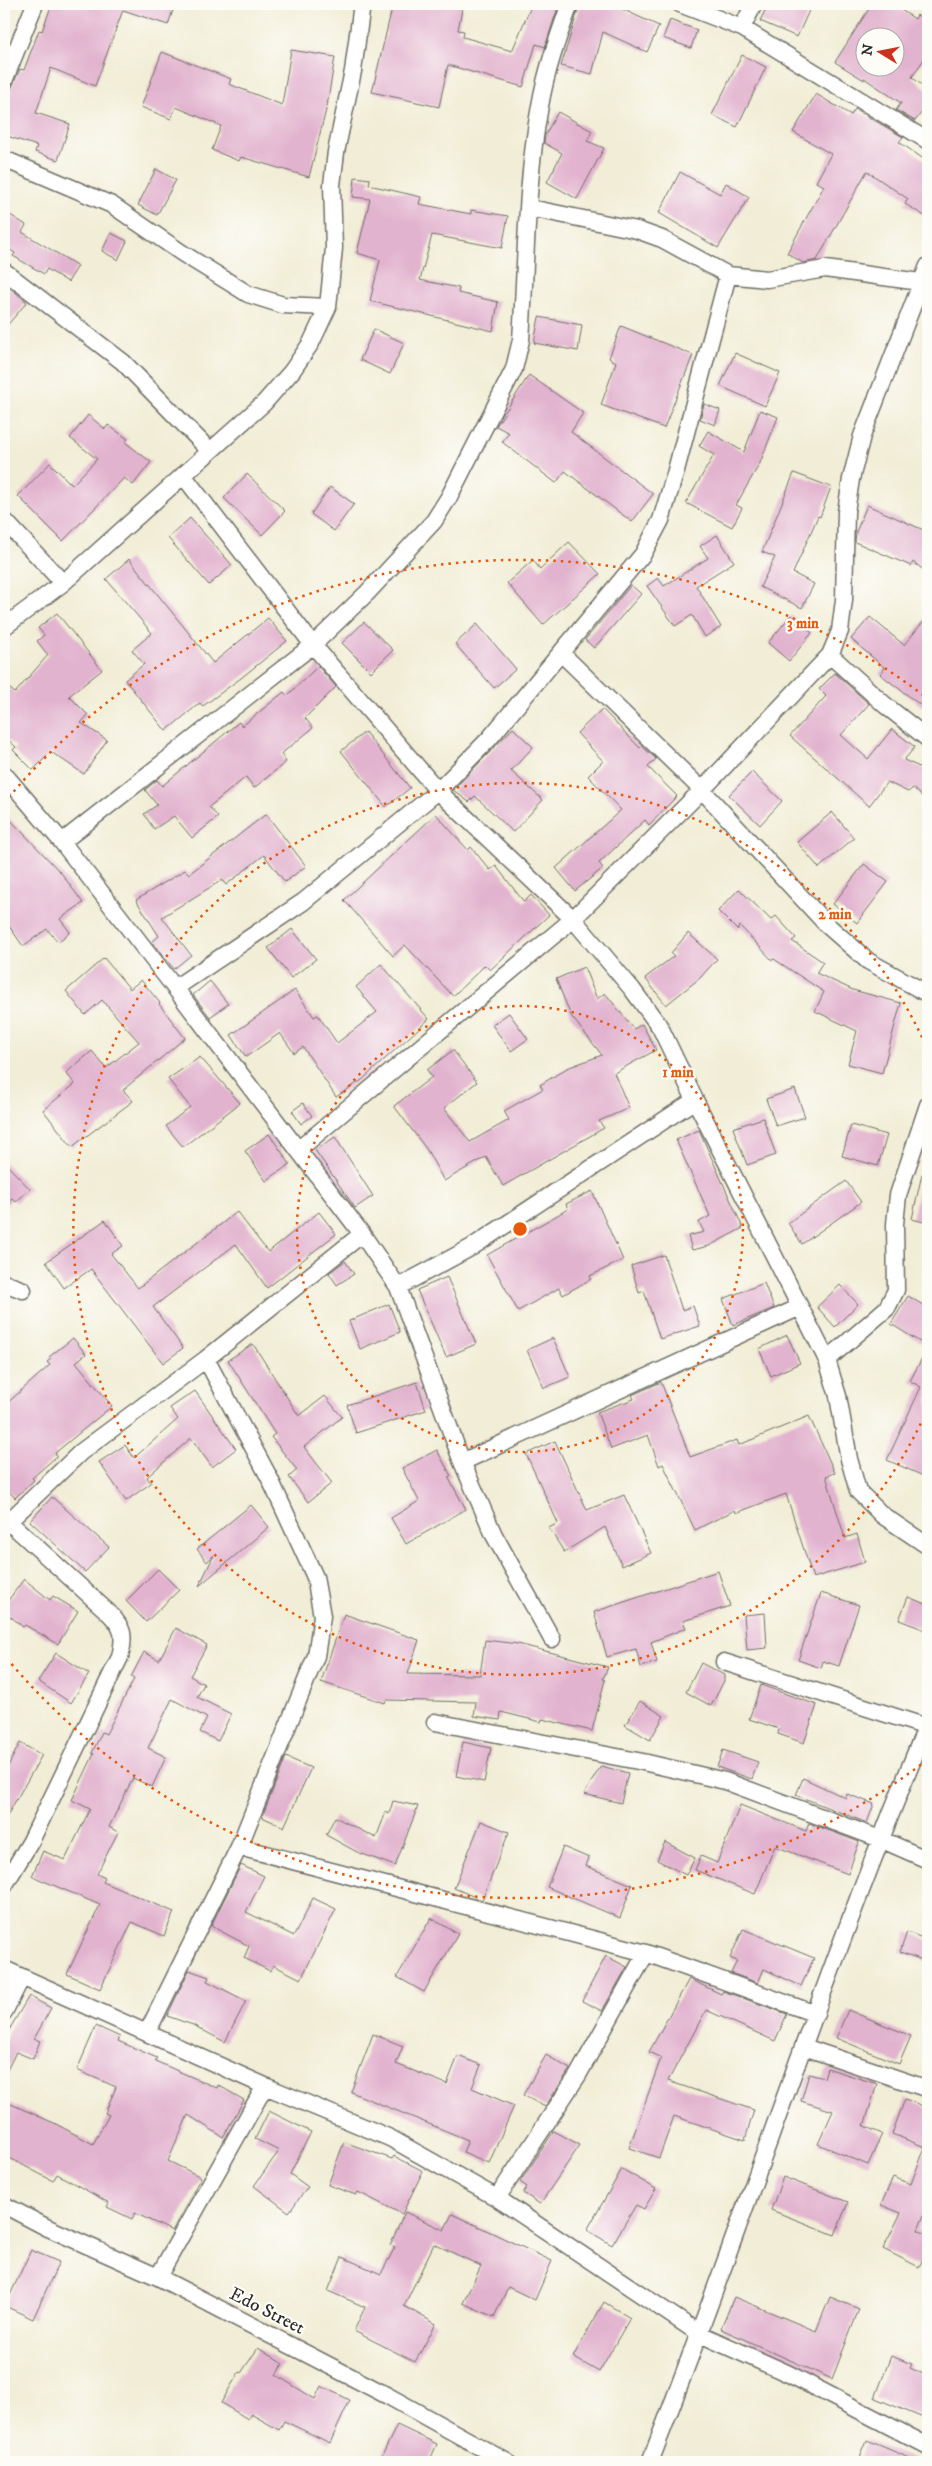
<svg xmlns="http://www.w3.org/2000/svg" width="932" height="2466" font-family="'IM FELL DW Pica',serif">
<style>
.building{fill:#e2b3cf;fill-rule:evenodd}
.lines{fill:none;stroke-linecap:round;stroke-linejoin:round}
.street-casing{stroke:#706f67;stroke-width:19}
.street{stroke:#fff;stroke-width:16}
.ring{fill:none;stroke:#e8590c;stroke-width:2.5;stroke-dasharray:2.5 5}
.labels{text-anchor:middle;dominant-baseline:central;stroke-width:4.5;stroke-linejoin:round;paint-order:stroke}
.street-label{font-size:19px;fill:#2b2b2b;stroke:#fdfcf7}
.centre{fill:#e8590c;stroke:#fdfcf7;stroke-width:2.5}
.ring-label{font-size:15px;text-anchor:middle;font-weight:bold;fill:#e8590c;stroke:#fdfcf7;stroke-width:4.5;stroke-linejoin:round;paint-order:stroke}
</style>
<rect width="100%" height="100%" fill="#fdfcf7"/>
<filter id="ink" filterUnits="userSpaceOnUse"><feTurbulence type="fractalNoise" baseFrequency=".02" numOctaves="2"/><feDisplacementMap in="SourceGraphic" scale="10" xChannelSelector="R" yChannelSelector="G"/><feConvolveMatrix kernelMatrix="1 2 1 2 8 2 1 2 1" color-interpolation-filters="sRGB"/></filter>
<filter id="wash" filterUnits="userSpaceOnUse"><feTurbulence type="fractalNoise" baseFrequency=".0096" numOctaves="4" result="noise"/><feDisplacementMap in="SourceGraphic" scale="20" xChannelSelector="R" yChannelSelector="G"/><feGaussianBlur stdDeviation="1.12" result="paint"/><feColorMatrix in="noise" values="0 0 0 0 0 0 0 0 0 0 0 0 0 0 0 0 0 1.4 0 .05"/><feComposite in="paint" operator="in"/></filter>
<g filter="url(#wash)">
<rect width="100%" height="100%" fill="#f1edd6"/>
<g id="blocks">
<path class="building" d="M52 4H175L168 25 123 10 95 86 51 68 36 113 70 124 58 160 35 152 37 146 4 135V111L12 87 20 69 24 70 39 30 42 31Z
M393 4H463L458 30 464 31 463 37 512 51 532 4H559L545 47 536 44 523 87 448 65 439 107 372 92Z
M580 4H611L659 26 647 52 603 32 592 74 561 66Z
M768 4H812L797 37 760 21Z
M872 4H892L915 19 917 15 928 23V53L912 77 928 90V104L915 121 896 110 901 103 864 78V80L835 62ZM864 38H894V68H864Z
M670 20 697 30 691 48 663 38Z
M291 50 335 57 327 106 309 177 241 157 239 161 212 150 221 126 176 107 171 119 141 107 162 52 231 79 229 84 282 105Z
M742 55 766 67 737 127 712 115Z
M816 94 851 115 855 109 903 137 899 142 928 162V218L905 204 908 199 867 171 817 260 803 263 787 253 824 186 816 182 831 154 793 132Z
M558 112 592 131 587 141 604 148 577 199 547 182 562 153 544 143 545 135Z
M156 169 176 180 157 215 138 205Z
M680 172 720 194 726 183 749 197 718 248 659 213Z
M355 177 370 179 369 185 421 197 419 204 471 214V210L508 216 502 248 432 235 420 280 459 288 458 293 498 302 493 331 370 301 380 260 357 253 370 199 353 197Z
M4 211 26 225 22 232 78 266 68 282 47 269 44 274 13 256 15 253 4 246Z
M111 233 127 241 118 260 102 251Z
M4 283 27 302 4 329Z
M539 317 582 325 578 351 534 343Z
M621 326 693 355 664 428 601 405 616 362 609 358Z
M374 329 404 343 390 374 360 360Z
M735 353 780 373 765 406 720 386Z
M529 375 583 413 571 432 653 494 632 522 565 471 556 483 502 442 509 433 496 426Z
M704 404 720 410 715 425 700 419Z
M760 410 778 417 760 463 736 505 742 508 732 527 686 503 714 455 699 446 708 431 744 452Z
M88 415 105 429 108 425 128 439 125 442 151 462 133 485 124 478 63 541 18 496 50 463 72 485 97 459 70 438Z
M794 473 831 487 820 517 818 516 793 573 814 584 802 608 760 587 775 557 762 552Z
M247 474 285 511 262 535 224 498Z
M330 487 354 504 334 531 311 514Z
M867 505 928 532V573L913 562 911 566 855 542 856 532Z
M190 518 232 565 209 585 168 538Z
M717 535 734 562 696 586 721 627 705 637 692 615 675 626 647 586 658 578 664 586 708 558 700 546Z
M569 542 600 574 543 625 507 583 533 560 540 569Z
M129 559 213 663 268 618 287 641 241 678 203 706 200 703 166 731 125 680 144 664 132 650 152 633 106 579Z
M631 585 641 594 594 648 585 640Z
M57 613 102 670 69 696 88 715 81 723 107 740 84 774 51 752 33 770 13 750 16 747 4 736V684L15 693 48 655 37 641 44 635 38 628Z
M791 615 812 633 789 661 768 643Z
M928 616V711L880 674 885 668 851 639 870 617 904 645Z
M364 622 393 650 371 672 342 643Z
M477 624 516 669 494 688 455 644Z
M318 666 336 687 305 718 313 728 281 754 286 762 254 788 246 777 209 807 218 817 192 838 174 816 154 829 144 814 157 805 145 790 157 780 162 786 239 722 242 726 284 692 287 696Z
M835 673 869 704 841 735 868 759 892 729 915 747 904 760 928 771V802L913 788 908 792 887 782 869 806 790 736 826 696 819 689Z
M602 709 640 748 642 746 656 759 648 767 677 796 649 825 645 820 599 863 603 868 575 891 556 868 621 810 588 776 603 761 577 733Z
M513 728 533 747 511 771 543 800 513 832 475 796 469 802 453 790Z
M365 732 410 788 386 807 341 751Z
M752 772 782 801 760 825 729 795Z
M832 812 854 838 819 868 797 842Z
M4 813 62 874 83 903 60 919 70 932 58 942 47 929 23 946 4 919Z
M266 814 306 866 285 882 264 855 226 885 222 880 162 917 191 955 174 969 152 942 159 936 136 900 185 870 189 874Z
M436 814 468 850 471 847 490 870 496 866 524 902 531 895 549 915 490 970 485 965 453 996 405 945 393 956 344 900Z
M864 864 888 882 857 923 833 904Z
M739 889 771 920 776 916 796 938 792 941 823 962 816 973 853 990 901 1003 882 1073 848 1064 857 1031 815 1011 824 992 774 959 772 960 740 926 737 930 718 911Z
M292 929 316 959 291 978 268 948Z
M688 933 717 959 700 978 666 1005 645 978 674 956 671 953Z
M104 958 130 989 141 980 160 1003 159 1004 185 1038 123 1090 133 1101 72 1147 43 1110 75 1084 66 1073 92 1051 106 1068 139 1042 102 1000 85 1015 66 991Z
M381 964 429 1019 362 1080 336 1097 303 1047 294 1053 280 1033 246 1057 231 1035 295 990 314 1017 318 1015 337 1043 377 1012 356 987Z
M584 967 597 999 605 993 634 1029 642 1024 656 1050 614 1073 629 1108 599 1121 604 1128 503 1186 486 1157 444 1181 427 1150 394 1106 432 1077 427 1070 453 1050 477 1082 444 1108 470 1142 509 1120 504 1111 543 1089 540 1085 567 1068 602 1055 571 1016 556 979Z
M210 981 228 1004 210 1017 193 995Z
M509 1013 528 1039 511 1051 492 1025Z
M200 1057 240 1103 183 1147 166 1126 190 1107 168 1079Z
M795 1089 805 1117 776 1126 766 1099Z
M303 1103 312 1116 301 1124 292 1111Z
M763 1118 776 1155 747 1165 733 1128Z
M851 1125 887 1135 878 1166 842 1156Z
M699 1130 743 1228 709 1246 692 1250 688 1236 704 1232 699 1222 710 1216 676 1140Z
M269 1134 290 1164 266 1181 245 1151Z
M335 1137 373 1196 355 1208 315 1150Z
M4 1162 30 1189 16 1202 12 1198 4 1207Z
M922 1174H928V1223L912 1219Z
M846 1181 861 1202 802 1244 788 1223Z
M592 1191 623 1260 590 1276 591 1279 563 1295 559 1288 518 1311 487 1255 568 1209 566 1204Z
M237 1212 268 1252 319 1212 336 1234 267 1288 236 1244 153 1307 183 1348 163 1363 91 1269 64 1288 46 1262 105 1220 123 1246 111 1254 138 1288Z
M664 1255 682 1310 693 1306 700 1326 660 1339 644 1291 639 1293 631 1266Z
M345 1261 354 1274 337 1285 329 1273Z
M447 1277 476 1344 446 1357 417 1290Z
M764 1283 774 1308 733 1325 723 1299Z
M840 1285 858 1304 835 1327 817 1307Z
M908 1296 928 1308V1478L887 1460 921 1387 910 1381 928 1347 891 1324Z
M389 1304 400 1332 360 1349 349 1321Z
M787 1335 800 1363 771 1376 759 1349Z
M73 1338 86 1354 76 1362 112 1406 55 1453 57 1456 32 1478 34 1480 15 1498 4 1486V1406L50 1365 47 1362 51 1359 49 1357Z
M553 1338 570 1377 544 1388 527 1350Z
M253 1344 299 1416 325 1396 342 1417 304 1447 332 1483 308 1502 289 1477 297 1470 271 1437 275 1434 228 1360Z
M417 1382 426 1410 356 1433 347 1405Z
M661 1382 690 1457 737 1440 739 1445 809 1416 835 1473 826 1476 845 1538 857 1534 865 1562 813 1578 786 1494 736 1513 735 1510 695 1530 663 1464 659 1466 648 1435 611 1449 597 1412 634 1399 632 1395Z
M195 1391 236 1449 212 1467 191 1438 147 1477 151 1483 126 1501 99 1462 125 1445 134 1458 178 1419 170 1408Z
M555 1441 587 1510 624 1495 651 1553 622 1566 605 1527 564 1552 549 1528 558 1523 526 1454Z
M437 1450 451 1476 448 1477 466 1509 406 1544 391 1518 419 1501 402 1468Z
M52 1497 109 1547 85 1572 30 1521Z
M251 1505 269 1527 199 1586 214 1555 207 1562 197 1549Z
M158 1569 179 1590 146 1622 126 1601Z
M718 1571 730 1606 683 1621 686 1628 651 1642 657 1662 641 1667 636 1649 607 1657 594 1612Z
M24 1579 50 1600 53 1596 78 1611 58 1644 25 1625 23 1627 4 1611V1606Z
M821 1593 859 1605 839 1666 823 1661 821 1668 798 1660Z
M908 1597 928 1605V1631L899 1620Z
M765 1613 767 1648 747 1650 744 1615Z
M344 1614 419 1640 408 1674 480 1675 485 1640 518 1644 608 1667 603 1679 605 1680 592 1731 542 1719 541 1722 501 1712 500 1720 474 1716 476 1702 386 1700 385 1703 321 1682Z
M176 1628 207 1645 190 1676 204 1684 197 1697 231 1714 218 1741 200 1732 207 1718 172 1699 148 1748 166 1757 152 1787 133 1778 109 1827 118 1832 97 1874 105 1878 103 1882 174 1912 164 1936 132 1922 100 1989 67 1974 100 1905 32 1876 43 1851 65 1860 90 1809 72 1800 94 1754 92 1753 102 1732 106 1734 134 1679 131 1677 144 1652 159 1660Z
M56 1653 89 1674 71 1703 38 1681Z
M701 1663 724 1675V1681L711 1706 686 1692Z
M761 1685 817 1705 804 1743 778 1734 779 1729 749 1719Z
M640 1701 664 1716 650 1740 625 1725Z
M463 1742 491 1748 484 1782 456 1776Z
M20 1743 42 1755 4 1821V1774Z
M723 1750 758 1762 752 1779 717 1767Z
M286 1757 311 1768 284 1827 262 1817Z
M601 1766 628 1773 621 1803 584 1794Z
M803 1778 846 1798 847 1794 874 1804 867 1823 796 1795Z
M393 1801 418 1806 395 1866 357 1852 326 1835 335 1817 376 1838 386 1812 389 1814Z
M740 1805 806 1831 809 1823 859 1842 848 1874 775 1846 755 1894 695 1870 701 1856 717 1863Z
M481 1821 509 1832 482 1900 454 1888Z
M665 1842 695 1858 686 1875 657 1860Z
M563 1847 589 1858 586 1866 632 1885 620 1918 547 1887Z
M241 1865 264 1876 246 1912 294 1936 313 1898 336 1909 301 1979 273 1965 270 1971 244 1958 249 1946 211 1926Z
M431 1918 458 1934 424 1992 397 1977Z
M743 1929 814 1958 801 1986 764 1969 758 1983 731 1973 737 1961 730 1958Z
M907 1932 928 1940V1962L900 1952Z
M606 1956 627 1967 602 2011 582 2001Z
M189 1970 209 1977 207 1981 246 2001 225 2042 193 2025 167 2016Z
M689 1979 721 1994 723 1991 787 2014 775 2041 706 2010 668 2081 754 2110 745 2140 674 2116 659 2158 629 2148 661 2058 649 2052Z
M29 1996 51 2008 34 2039 40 2041 33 2059 16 2052 4 2076V2045L9 2030Z
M848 2010 911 2036 899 2064 836 2038Z
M96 2026 120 2037 118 2041 157 2058 155 2061 217 2088 218 2085 244 2100 223 2137 188 2115 168 2161 201 2177 172 2231 135 2213 132 2219 107 2207 109 2203 57 2174 53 2181 4 2155V2101L54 2123 93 2144 109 2115 105 2113 116 2087 77 2070Z
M373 2034 403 2046 396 2064 447 2084 458 2056 481 2065 472 2088 514 2106 489 2163 463 2152 468 2140 351 2092Z
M546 2055 570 2069 545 2107 523 2095Z
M827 2068 877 2084 864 2126 882 2134 868 2165 818 2144 833 2111 801 2101 809 2074 824 2078Z
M905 2099 928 2108V2205L918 2230 928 2235V2249L919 2267 883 2249 901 2213 881 2205 893 2177 911 2184 925 2147 892 2134Z
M269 2111 311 2132 290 2174 308 2187 289 2212 254 2186 279 2151 255 2139Z
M554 2131 580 2145 540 2204 523 2193 527 2187 520 2182Z
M344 2142 392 2159 394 2156 423 2171 402 2214 358 2192 356 2195 328 2185Z
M622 2169 656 2189 644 2209 636 2205 612 2245 587 2230Z
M783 2177 848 2202 835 2235 771 2210Z
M405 2212 444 2230 452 2214 552 2261 535 2300 508 2287 494 2317 463 2303 481 2266 434 2244 404 2306 436 2324 415 2362 354 2331 365 2307 328 2291 342 2257 381 2274 395 2247 390 2245Z
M31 2250 59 2262 33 2319 5 2306Z
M734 2297 816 2331 830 2297 859 2309 832 2379 721 2329Z
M604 2302 630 2318 599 2372 573 2357Z
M258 2348 283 2364 276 2375 315 2399 321 2386 350 2400 330 2443 284 2421 279 2430 251 2414 248 2419 221 2403 239 2372 241 2373Z
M891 2356 912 2364 910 2368 928 2376V2420L875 2398Z
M397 2425 437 2444 429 2462H379Z
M867 2440 919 2462H858Z"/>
</g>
</g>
<g filter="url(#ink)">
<use href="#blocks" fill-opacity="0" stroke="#706f67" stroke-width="1"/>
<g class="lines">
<defs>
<path id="street" d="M680 4 742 28 928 141
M742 28 754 4
M4 81 35 4
M4 159 112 205 182 253 248 294 283 305 328 307
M530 208 637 230 662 239 728 275 767 279 825 269 920 282
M4 271 123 362 210 451
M183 475 313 645 438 791 573 919 632 989 660 1027 695 1100 827 1360 838 1396 849 1459 858 1491 882 1515 928 1546
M4 520 63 583
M4 627 63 583 264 403 292 371 311 343 328 307 334 248 332 185 336 152 353 71 362 4
M561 653 702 790 827 925 868 961 928 994
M830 655 885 705 928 739
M4 774 62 842 175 988 362 1234 398 1287 462 1462 494 1535 552 1639
M62 842 313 645 367 593 434 521 449 497 514 369 521 340C526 265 526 179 540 106 546 71 558 37 570 4
M175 988 303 902 438 791 489 739 643 554 661 520 675 474 728 275
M298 1150 573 919 702 790 830 655 840 631 844 600 846 512 851 479 862 436 928 266
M4 1283 23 1290
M398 1287 472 1247 695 1100
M827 1360 887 1308 896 1290 895 1224 898 1195 928 1105
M462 1462 800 1307
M4 1526 81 1452 206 1359 362 1234
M724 1662 927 1727
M435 1722 643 1762 725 1781 880 1839 928 1860
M239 1847 646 1953 816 2014
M4 1886 31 1841 120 1657C125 1635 124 1628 108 1612L9 1522
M4 1969 265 2086
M4 2012 22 1977
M147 2033 239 1847 316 1656 322 1616 315 1577 269 1477 206 1359
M804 2047 928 2089
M497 2198 578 2075 646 1953
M4 2205 46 2227 158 2277 388 2396 507 2462
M158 2277 265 2086 390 2138 497 2198 700 2334 789 2374 928 2446
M650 2462C746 2217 826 1966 928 1723"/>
</defs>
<use href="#street" class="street-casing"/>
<use href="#street" class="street"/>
</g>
</g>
<g class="ring">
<circle cx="520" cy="1229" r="223"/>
<path d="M927 1410A446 446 0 1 1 927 1048"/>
<path d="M927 1760A669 669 0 0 1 4 1655M4 803A669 669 0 0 1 927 698"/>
</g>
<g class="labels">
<g class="street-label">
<text transform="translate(267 2311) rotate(27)">Edo Street</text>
</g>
</g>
<circle cx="520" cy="1229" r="8" class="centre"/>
<g class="ring-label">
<text x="803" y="628">3 min</text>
<text x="835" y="919">2 min</text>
<text x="678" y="1077">1 min</text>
</g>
<rect width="932" height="2466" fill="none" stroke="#fdfcf7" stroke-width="20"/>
<g transform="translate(880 52) rotate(280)"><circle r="24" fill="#fdfcf7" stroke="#a9a8a5"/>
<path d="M0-4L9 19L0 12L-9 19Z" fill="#c8321e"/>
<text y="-8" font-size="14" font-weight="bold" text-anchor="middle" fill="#2b2b2b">N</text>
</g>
</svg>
